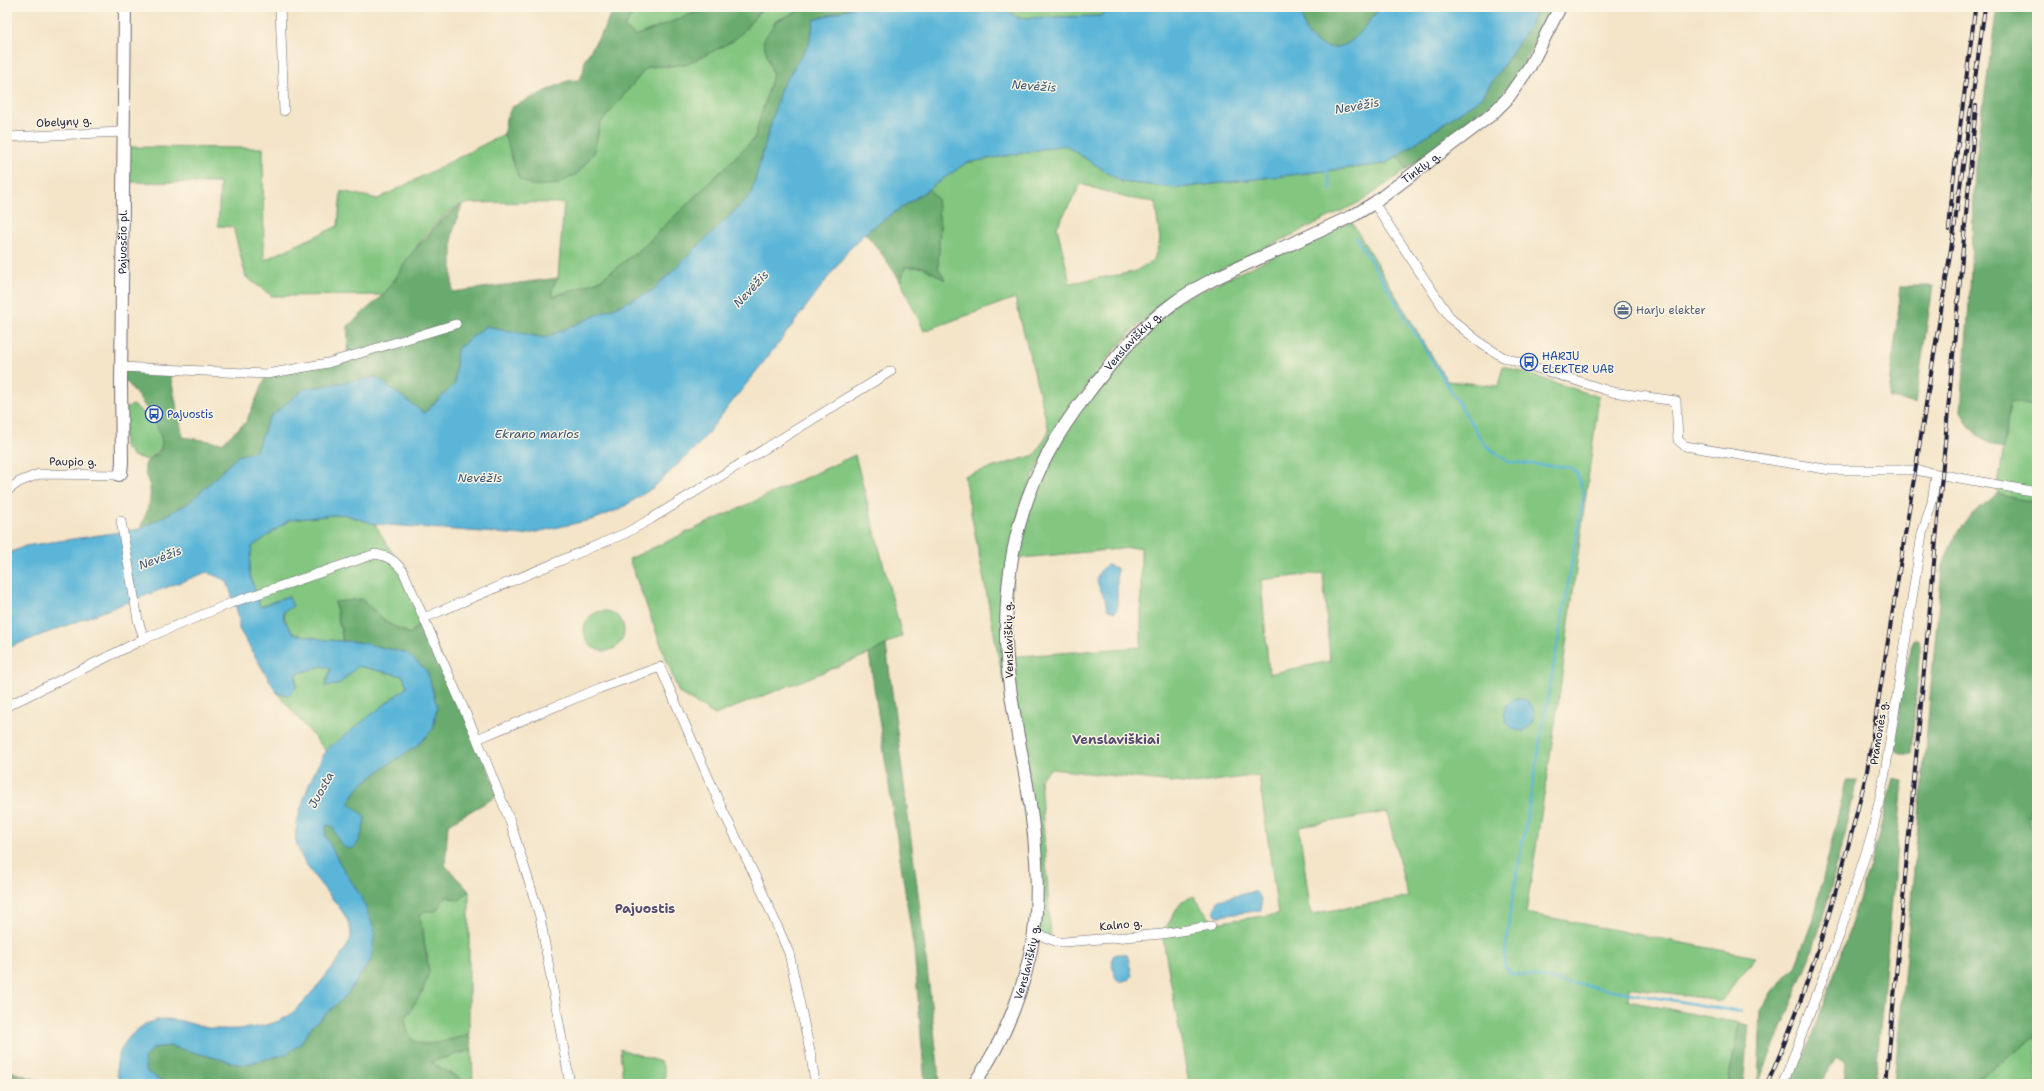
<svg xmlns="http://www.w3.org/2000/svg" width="2044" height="1091" font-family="'Shantell Sans',sans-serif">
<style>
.green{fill:#82c680;stroke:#52745e;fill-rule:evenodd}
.forest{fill:#69ab6e;stroke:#466654}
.water{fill:#5ab5d8;stroke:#3e6c8a}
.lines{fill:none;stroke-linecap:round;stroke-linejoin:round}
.stream{stroke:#5ab5d8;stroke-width:2.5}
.minor-casing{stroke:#6c666d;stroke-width:10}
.secondary-casing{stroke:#6c666d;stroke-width:14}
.minor{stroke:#fff;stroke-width:9}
.secondary{stroke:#fff;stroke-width:12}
.rail-casing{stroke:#22223b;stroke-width:4}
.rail{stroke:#fcf5e5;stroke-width:2.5;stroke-dasharray:8;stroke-linecap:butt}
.labels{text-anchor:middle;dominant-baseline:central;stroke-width:3;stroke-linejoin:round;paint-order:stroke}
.street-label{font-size:11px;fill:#22223b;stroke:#fcf5e5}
.service-label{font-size:11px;fill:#4e5e75;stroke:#fcf5e5;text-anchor:start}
.transit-label{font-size:11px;fill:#164399;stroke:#fcf5e5;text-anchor:start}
.water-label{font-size:12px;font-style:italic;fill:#365572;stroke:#fcf5e5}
.quarter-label{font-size:13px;font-weight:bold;fill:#544c6f;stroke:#fcf5e5}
</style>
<rect width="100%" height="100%" fill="#fcf5e5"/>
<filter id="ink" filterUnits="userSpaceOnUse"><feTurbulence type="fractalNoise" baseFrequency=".025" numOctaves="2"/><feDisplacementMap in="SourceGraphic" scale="8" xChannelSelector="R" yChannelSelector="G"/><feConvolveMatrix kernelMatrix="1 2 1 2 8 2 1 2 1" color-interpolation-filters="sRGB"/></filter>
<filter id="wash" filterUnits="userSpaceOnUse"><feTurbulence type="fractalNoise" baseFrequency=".012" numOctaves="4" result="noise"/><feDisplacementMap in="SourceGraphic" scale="16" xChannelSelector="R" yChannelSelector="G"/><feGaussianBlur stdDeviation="0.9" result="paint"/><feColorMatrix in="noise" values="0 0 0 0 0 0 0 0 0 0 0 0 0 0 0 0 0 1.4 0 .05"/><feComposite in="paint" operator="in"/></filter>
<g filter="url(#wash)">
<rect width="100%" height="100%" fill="#f4e5c9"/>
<path class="green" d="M639 7H710L635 36 624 27Z
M767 7H809L776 21 764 41 773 75 754 139 642 248 599 281 552 297V288L558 277 564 203C549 203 468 201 460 205 425 224 407 265 383 295L272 296 246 277 233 227 218 226 220 183 123 182V147L263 148 264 260 338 226 341 191 378 199 504 134 519 179 594 153 600 124 647 67 686 65 743 32 758 13Z
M1003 7H1108L1102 16 1018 18Z
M1065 145 1122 182 1178 188 1385 164 1397 156 1407 169 1364 200 1193 283 1163 304 1134 329 1110 355 1058 425 1020 504 1003 680 964 476 1035 455 1049 431 1015 298 924 331 901 282 904 267H923L944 279 938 268 940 226 937 199 929 189 966 163ZM1081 184 1127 198 1155 202 1160 240 1154 260 1134 272 1070 283 1057 227Z
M1351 221 1447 381 1498 386 1503 366 1599 397 1559 697 1526 913 1756 957 1721 1001 1629 987 1628 1001 1739 1023 1728 1084H1189L1162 934 1182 901 1194 896 1213 923 1278 914 1259 775 1192 784 1051 769 1040 778 1051 939 1034 933 1036 890 1007 657 1141 647V547L1011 559 1015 536 1073 412 1170 305ZM1323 573 1330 661 1269 674 1261 580ZM1387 812 1408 897 1311 914 1299 827Z
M2010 401 2037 407V503L1997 494Z
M133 405C154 421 180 438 148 460L133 456 124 446V409Z
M855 455 902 636 869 654 715 715 679 693 629 559Z
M343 514 375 524 403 571 424 618 410 634 389 624 361 599 335 603 343 641 326 640 294 634C282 618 282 615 289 596L260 607 249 571 252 547 289 520Z
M584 631a20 20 0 1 1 40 0a20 20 0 1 1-40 0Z
M322 666 331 668 325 685H338L358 666 403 676 407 687 326 751 277 693 289 695 296 688V674Z
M2037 740V840L2028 820 2033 796Z
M469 891V1034C454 1038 417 1054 409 1034 407 1030 406 1024 405 1019L423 990 428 957 423 943 424 930 420 924V915L424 911H436L446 897 460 900Z
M2037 1036V1084H1970Z
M620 1049 661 1062C664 1070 668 1076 662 1084H625L623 1081Z
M472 1050 473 1084H462L464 1081 430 1062Z"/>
<path class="forest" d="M623 7H639L624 27 635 36 710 7H767L758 13 743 32 733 41 686 65 647 67 600 124 594 153 577 174 558 184 533 186 519 179 504 134 506 118 512 107 567 81 579 80 583 73 585 59 604 29 609 17Z
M809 7H854L814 20 810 42 781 88 751 195 652 291 545 338 486 326 457 349 455 384 424 413 375 377 269 418 256 451 238 456 189 503 140 529C145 515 152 503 150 488 149 481 145 476 145 470 143 459 154 458 159 452 172 438 137 396 128 383L121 380V367L169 369 183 437 222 443 246 422 267 374 347 357 348 326 383 295 393 283 407 259 439 222 462 204 452 235V292L558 278 552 288 553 297 599 281 642 248 754 139 773 75 763 41 776 21Z
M1300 7H1381C1371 18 1362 34 1350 42 1336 52 1314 48 1306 31 1303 24 1302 15 1300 7Z
M1536 7H1554C1541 31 1530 57 1514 79 1487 117 1444 142 1407 169L1397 156 1482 97 1531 24Z
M1997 7H2037V407L2010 401 2003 449C1983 442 1969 431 1961 411L1970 290 1975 166Z
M929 189 937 199 940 226 938 267 945 280 923 267H905L901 282 880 251 865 233Z
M1901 286H1933L1915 404 1889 397Z
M1997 494 2037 503V740L2033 796 2028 820 2037 840V1036L1970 1084H1894L1942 568 1955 535 1971 515Z
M361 599 389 624 410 634 424 618 499 795 448 824 445 865 469 891 460 900 446 897 436 911H425L420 915 429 972 423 990 405 1019C406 1024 407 1030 409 1034 417 1054 454 1038 469 1034L472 1050 430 1062 464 1081 462 1084H166L146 1072 144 1059 153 1048 170 1046 242 1065 300 1044 312 1026 346 996 371 960 375 931 325 835 327 825H332L341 844 365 817 349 803 350 799 361 785 390 763 417 746 433 729 437 706 427 671 358 642 343 641 335 602Z
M1915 639 1919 640 1920 646 1911 754H1899L1895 747C1897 724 1904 655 1915 639Z
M886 645 923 932 940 1084H925L914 950 869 654Z
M1893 779 1903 781 1875 1084H1844L1846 1063 1836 1058 1820 1084H1790L1806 1051 1839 961 1874 853Z
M1846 781H1857L1829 896 1811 956 1758 1084 1761 1011 1772 991 1795 967 1814 917Z
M1739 1023 1749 1025 1743 1084H1728Z
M7 1070 48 1084H7Z"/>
<path class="water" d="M854 7H1003L1018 18 1101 16 1108 7H1300C1302 15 1303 24 1306 31 1314 48 1336 52 1350 42 1362 34 1371 18 1381 7H1536L1531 24 1482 97 1385 164 1178 188 1122 182 1065 145 966 163 865 233 848 251 784 336 699 444 654 487 620 509 595 519 523 535 375 524 343 514 289 520 252 547 249 571 260 607 288 596 293 606 283 612 284 620 294 634 326 640 358 642 407 653 427 671 437 706 433 729 417 746 390 763 361 785 350 799 349 803 365 817C364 827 361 841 354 848 340 852 337 835 332 826L327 825 325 835 339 862 362 898 375 931 371 960 346 996 312 1026 300 1044 287 1054 242 1065 170 1046 153 1048 144 1059 146 1071 166 1084H121C105 1057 136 1019 165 1019 179 1019 194 1025 208 1028 232 1031 272 1029 291 1014 302 1006 351 948 351 937 352 921 339 907 330 896 319 882 297 857 296 839 294 818 313 771 325 753 329 746 338 741 344 736 365 719 386 704 407 687L403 676 358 666 338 685 325 686 331 669 322 666 296 674V688L289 695 277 693 239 629V617L227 581 207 572 7 648V554L25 546 140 529 189 503 238 456 256 451 269 418 304 389 376 377 424 413 455 384 457 349 486 326 545 338 652 291 751 195 781 88 810 42 814 20Z
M1107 565 1117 568V610L1115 612 1108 610C1106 606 1106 599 1103 595 1096 582 1093 575 1107 565Z
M1516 698C1540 698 1537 726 1523 731 1509 731 1501 718 1506 705Z
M1255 891C1261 895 1262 903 1261 910L1220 916 1216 915 1214 909 1219 900Z
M1117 954H1126L1128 957 1132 976 1130 979 1119 982C1113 976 1111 964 1113 956Z"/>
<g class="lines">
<path class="stream" d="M1327 171 1331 190
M1356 237 1484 444 1508 462 1570 467 1577 473 1584 494 1510 913 1504 966 1511 973 1741 1012"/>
</g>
</g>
<g filter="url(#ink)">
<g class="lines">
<defs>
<path id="minor" d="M280 7 284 111
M7 137 123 132
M1374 203 1451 319 1483 345 1503 357 1612 392 1676 401 1678 440 1685 446 1831 470H1915L2037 492
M121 367 267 374 328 363 456 324
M7 491 19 482 39 474 119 475
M121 521 138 620 144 639 231 603 375 554C388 556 394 560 403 571L477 739 510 821 540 917 570 1084
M424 618 626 533 651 519 891 371
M7 706 144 639
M477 739 600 688 660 667 722 809 757 880 789 953 811 1056 814 1076
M1034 933 1058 942H1064L1162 934 1211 926
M1783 1084 1839 936 1872 834 1885 773 1922 534 1932 502 1936 475"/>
<g id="secondary">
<path id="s1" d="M119 475 121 473 122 462 121 383 125 7"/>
<path id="s2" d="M974 1084C1005 1040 1026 986 1034 933 1040 887 1035 831 1027 785 1019 737 1007 688 1006 639 1005 545 1027 472 1085 397 1110 364 1137 330 1171 305 1196 286 1226 273 1255 260 1289 245 1323 230 1356 214L1374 203 1491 115 1507 99 1530 66 1560 7"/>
</g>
</defs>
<use href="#minor" class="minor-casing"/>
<use href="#secondary" class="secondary-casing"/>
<use href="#minor" class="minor"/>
<use href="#secondary" class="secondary"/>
<defs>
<path id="rail" d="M1949 230 1953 182 1975 10
M1767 1084C1779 1059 1789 1032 1799 1005 1827 928 1848 851 1867 771L1954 230 1985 7
M1886 1084 1976 106"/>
</defs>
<use href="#rail" class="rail-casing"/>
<use href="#rail" class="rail"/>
</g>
</g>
<defs>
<symbol id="office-ring" viewBox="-11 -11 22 22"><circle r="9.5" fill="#fcf5e5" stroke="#5c6f8a" stroke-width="1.5"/><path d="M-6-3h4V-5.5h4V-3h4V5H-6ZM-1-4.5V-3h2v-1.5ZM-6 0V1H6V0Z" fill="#5c6f8a"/></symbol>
<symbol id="bus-ring" viewBox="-11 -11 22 22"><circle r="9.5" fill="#fcf5e5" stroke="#1a4fb4" stroke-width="1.5"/><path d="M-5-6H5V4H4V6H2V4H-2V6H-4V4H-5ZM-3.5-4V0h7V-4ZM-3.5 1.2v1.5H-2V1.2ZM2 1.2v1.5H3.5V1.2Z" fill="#1a4fb4"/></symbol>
</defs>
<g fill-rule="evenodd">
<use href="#office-ring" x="1613" y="300" width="20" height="20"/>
<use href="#bus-ring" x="1519" y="352" width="20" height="20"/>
<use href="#bus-ring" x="144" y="404" width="20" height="20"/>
</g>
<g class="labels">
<g class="street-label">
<text transform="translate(64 122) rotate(-3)">Obelynų g.</text>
<text stroke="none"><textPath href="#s2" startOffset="1133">Tinklų g.</textPath></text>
<text stroke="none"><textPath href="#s1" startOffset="234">Pajuosčio pl.</textPath></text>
<text stroke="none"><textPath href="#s2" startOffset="794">Venslaviškių g.</textPath></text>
<text transform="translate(73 462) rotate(1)">Paupio g.</text>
<text transform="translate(1009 640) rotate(-91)">Venslaviškių g.</text>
<text transform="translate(1879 733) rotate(-81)">Pramonės g.</text>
<text transform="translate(1121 925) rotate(-5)">Kalno g.</text>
<text stroke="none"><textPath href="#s2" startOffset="134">Venslaviškių g.</textPath></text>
</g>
<g class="service-label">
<text x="1636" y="310">Harju elekter</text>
</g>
<g class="transit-label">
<text x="1542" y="356">HARJU<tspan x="1542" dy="13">ELEKTER UAB</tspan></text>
<text x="167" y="414">Pajuostis</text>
</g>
<g class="water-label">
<text transform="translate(1034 86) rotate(4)">Nevėžis</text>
<text transform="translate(1357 106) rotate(-10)">Nevėžis</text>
<text transform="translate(751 289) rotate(-47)">Nevėžis</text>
<text x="537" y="434">Ekrano marios</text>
<text x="480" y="478">Nevėžis</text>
<text transform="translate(160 558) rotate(-21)">Nevėžis</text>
<text transform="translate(321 790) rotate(-61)">Juosta</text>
</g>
<g class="quarter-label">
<text x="1116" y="739">Venslaviškiai</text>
<text x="645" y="908">Pajuostis</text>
</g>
</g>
<rect width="2044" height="1091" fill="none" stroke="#fcf5e5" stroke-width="24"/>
</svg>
